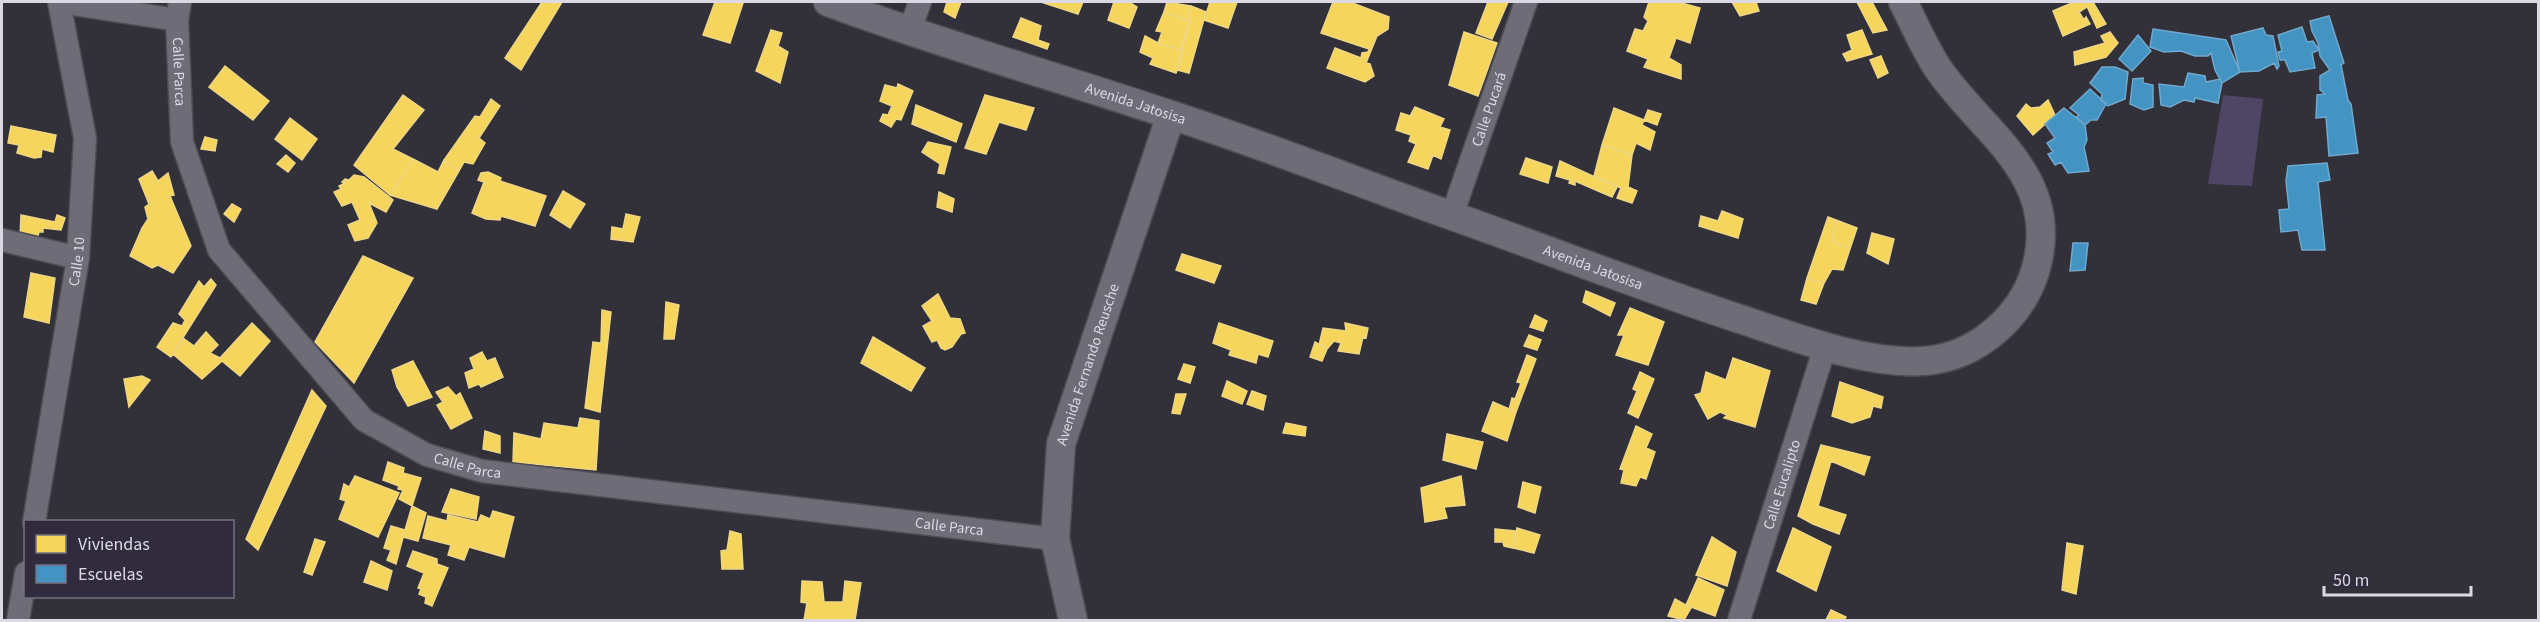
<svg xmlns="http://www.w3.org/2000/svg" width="2540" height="622" font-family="'Source Sans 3',sans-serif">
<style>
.green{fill:#4f4666}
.homes{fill:#f6d55c;stroke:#eed685;stroke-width:1.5}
.schools{fill:#4393c3;stroke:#71a8cd;stroke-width:1.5}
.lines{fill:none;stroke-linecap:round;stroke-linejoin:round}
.minor-casing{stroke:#4e4c54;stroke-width:25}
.tertiary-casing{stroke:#4e4c54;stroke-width:31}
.minor{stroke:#6e6c77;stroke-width:22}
.tertiary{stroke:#6e6c77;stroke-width:28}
.labels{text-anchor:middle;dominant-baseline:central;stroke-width:6;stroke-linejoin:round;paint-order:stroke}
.street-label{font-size:15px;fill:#dcd9e4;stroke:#312c3d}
</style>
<rect width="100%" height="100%" fill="#323039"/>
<path class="green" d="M2223 95 2263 99 2252 186 2208 184Z"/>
<path class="homes" d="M542 2H562L521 70 505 58Z
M715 2 743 3 730 43 703 35Z
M947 2H961L955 18 944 12Z
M1041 2H1083L1078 14Z
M1114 2H1129L1137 7 1129 28 1108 20Z
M1167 2 1191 6 1187 14 1191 17 1189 21 1164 12Z
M1210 2H1237L1228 28 1204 20Z
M1333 2H1350L1389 17 1388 29 1377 36 1366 63 1370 64 1374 76 1365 82 1327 68 1335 48 1361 58 1362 53 1368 52 1369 49 1321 33Z
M1488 2H1508L1492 39 1476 33Z
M1649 2H1678L1700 8 1690 43 1676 38 1669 58 1681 65V79L1644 67 1648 59 1627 51 1635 29 1643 31 1648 21 1644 17Z
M1732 2H1756L1759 11 1740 16Z
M1857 2H1872L1887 30 1873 33Z
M2074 2H2085L2087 7 2079 12 2084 20 2086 17 2090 24 2063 36 2053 11Z
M2085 2H2093L2106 24 2097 28Z
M1191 6 1206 12 1189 73 1177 70 1191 17 1187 14Z
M1164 12 1189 21 1181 50 1158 43 1162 32 1156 31Z
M1021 18 1041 26 1038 40 1049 44 1047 49 1013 37Z
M771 30 782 33 778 46 788 52 780 83 756 71Z
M1862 30 1872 54 1847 61 1843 54 1852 50 1847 35Z
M1464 32 1497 43 1478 96 1449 85Z
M2110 32 2118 43 2106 57 2075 65 2074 52 2105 43 2101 36Z
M1145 36 1158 43 1181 50 1180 53 1183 54 1176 73 1150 64 1153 58 1140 52Z
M1881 56 1888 73 1878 78 1870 60Z
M225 66 269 101 253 120 209 87Z
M898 84 913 91 901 120 896 119 891 127 880 121 883 114 888 115 892 106 880 101 885 85 897 88Z
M403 95 424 110 393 149 413 159 390 195 354 165Z
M985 95 1034 108 1026 130 999 122 986 154 965 148Z
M491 99 500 106 479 138 485 143 473 164 464 162 459 171 444 160 475 116 480 117Z
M2048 100 2055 115 2033 135 2017 116 2026 104 2031 108 2040 107Z
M916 105 962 124 956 142 912 124Z
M1415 107 1444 119 1440 127 1450 130 1441 159 1433 155 1428 169 1408 162 1416 144 1409 141 1411 135 1396 130 1401 113 1410 116Z
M1614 108 1644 120 1642 125 1655 132 1650 150 1636 143 1632 155 1602 145Z
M1648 110 1661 114 1657 125 1644 120Z
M290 118 317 139 302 160 275 139Z
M11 126 56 135 53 152 42 149 41 157 34 158 17 153 19 145 8 143Z
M205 137 217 140 215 151 201 149Z
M928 142 951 147 944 174 938 173 940 164 922 152Z
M1602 145 1632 155 1628 187 1637 191 1632 203 1617 198 1621 188 1594 176Z
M286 155 295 163 288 172 277 164Z
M1526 158 1552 167 1548 183 1520 174Z
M413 159 438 172 444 160 459 171 437 209 390 195Z
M1560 161 1617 187 1612 197 1575 181V185L1569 183 1570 180 1556 176Z
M152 171 158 181 168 173 174 195 170 196 191 246 173 273 158 265 152 268 130 256 142 228 148 219 145 207 149 204 139 179Z
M488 172 501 178 500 181 546 196 535 226 501 216 500 220 486 219 472 213 484 182 478 180 481 173Z
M354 175 364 177 393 200 386 212 369 203 377 223 368 238 355 241 348 225 360 220 352 202 342 206 334 192 341 189 339 186 345 183 342 182 345 179 349 180Z
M563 191 585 204 570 228 550 215Z
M939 192 954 199 952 212 937 207Z
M232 204 241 209 234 222 224 214Z
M1722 211 1743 219 1738 238 1699 226 1701 216 1718 221Z
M626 214 640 217 633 242 611 239 612 227 623 229Z
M21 215 55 222 57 215 65 218 61 230 43 228V232H39L37 239 20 237Z
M1828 217 1836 220 1832 241 1850 249 1843 270 1832 269 1824 283 1807 278Z
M1836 220 1857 228 1850 249 1832 241Z
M1872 233 1894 239 1888 264 1867 253Z
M1182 254 1221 266 1214 283 1176 270Z
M363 256 413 278 354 383 315 342Z
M31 273 55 278 49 323 24 317Z
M1807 278 1824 283 1816 304 1801 300Z
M211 279 216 285 171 357 157 347 173 323 182 326 185 320 179 314 199 281 204 287Z
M1586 291 1615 303 1610 316 1583 302Z
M938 294 950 318 960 319 965 333 961 334 952 347 945 350 941 348 937 340 932 342 923 326 932 321 922 306Z
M666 302 679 305 674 339H664Z
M1630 308 1664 322 1648 365 1616 355 1624 335H1618Z
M602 310 611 312 600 412 585 408 593 342 601 343Z
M1535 315 1547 321 1543 331 1530 327Z
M252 323 270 341 240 376 222 361 202 379 173 354 183 338 194 346 206 332 218 345 210 353 220 358Z
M1219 323 1273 341 1268 357 1258 354 1256 363 1229 355 1231 350 1213 343Z
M1345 323 1368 328 1366 338 1363 337 1359 354 1338 351 1341 343 1334 341 1327 349 1319 345 1323 328 1346 331Z
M1529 335 1541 340 1537 350 1524 346Z
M873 337 925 368 911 391 861 363Z
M1315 342 1327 349 1322 361 1310 357Z
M482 352 487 361 495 358 503 377 481 387 479 384 469 388 465 373 474 369 470 358Z
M1527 355 1536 359 1516 412 1509 410 1512 398 1515 399 1521 383 1517 382Z
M1733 358 1770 371 1755 427 1724 418 1727 415 1720 412 1708 419 1695 395 1701 393 1706 372 1726 380Z
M413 361 432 397 408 406 397 387 392 370Z
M1184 364 1195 367 1190 383 1178 379Z
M1640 372 1654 379 1638 418 1628 413 1637 391 1633 389Z
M142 376 150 380 129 407 124 379Z
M1227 381 1247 391 1242 404 1222 396Z
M1840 382 1883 397 1881 408 1873 406 1870 417 1852 423 1832 416Z
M448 387 456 396 460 393 472 418 451 429 437 405 443 402 436 392Z
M312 390 326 406 258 550 246 539Z
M1252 391 1266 396 1263 410 1247 404Z
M1176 394H1186L1180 414 1172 413Z
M1493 402 1516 412 1507 441 1482 431Z
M580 418 599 421 596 470 513 462 514 433 541 439 544 423 578 428Z
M1286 423 1306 427 1305 436 1283 433Z
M1636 426 1652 434 1646 448 1655 452 1646 479 1640 477 1636 486 1621 483 1624 470 1620 469Z
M485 431 500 436V453L483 449Z
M1447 434 1483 442 1476 469 1443 460Z
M1821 445 1870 457 1864 475 1831 461 1818 506 1846 515 1839 534 1813 524 1798 516Z
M388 462 404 468 403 473 421 478 412 506 399 499 403 490 398 489 399 486 383 480Z
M355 476 399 493 378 537 339 519 346 501 340 499 344 484 349 487Z
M1461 476 1465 505 1444 507 1447 518 1425 522 1421 488Z
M1523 482 1541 487 1535 513 1518 507Z
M451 489 479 497 476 519 442 512Z
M412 506 426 513 418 541 403 537Z
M493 511 514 517 504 557 469 547 464 560 448 555 451 545 423 538 428 516 447 521 448 515 478 522 481 515 490 519Z
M391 526 405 530 396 564 387 560 391 550 384 548Z
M1517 528 1540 535 1534 553 1513 548Z
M1793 528 1831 547 1816 591 1777 571Z
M1495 529 1515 531 1513 548 1504 546 1503 542H1495Z
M730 531 741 534 743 569H722L721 551 727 550Z
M1712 537 1736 552 1727 586 1696 575Z
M315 539 325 542 312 575 304 572Z
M2067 543 2083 546 2076 594 2062 590Z
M413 551 437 559V564L448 568 432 606 425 603 426 597 419 594 421 589 418 588 424 573 407 566Z
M371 561 392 571 387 590 364 582Z
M1698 578 1724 590 1715 616 1686 605Z
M802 581 822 582 824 602H843L845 581 861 583 855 620H804L807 603 801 602Z
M1675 599 1691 608 1684 620 1668 616Z
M1831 610 1846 617 1844 620H1826Z"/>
<path class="schools" d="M2329 16 2344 63 2341 65 2348 100 2351 104 2358 153 2329 156 2326 117 2316 118 2317 95 2325 94 2320 90V76L2330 70 2320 56 2318 43 2312 31 2310 21Z
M2302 27 2307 42 2313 41 2319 50 2312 53 2315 68 2290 72 2285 60H2280L2278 52 2282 51 2278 35Z
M2263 28 2266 35 2273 36 2279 66 2277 69 2274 63 2259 71 2240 72 2231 36Z
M2153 29 2226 40 2240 72 2222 83 2215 70 2211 53 2208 56H2195L2181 51 2164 52 2150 47Z
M2138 35 2151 51 2132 71 2119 59Z
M2102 67H2115L2128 72 2125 99 2108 106 2101 100 2102 94 2090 83Z
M2188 73 2205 76 2206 82 2220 79 2222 83 2218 103 2195 98 2194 102 2184 100 2170 107 2161 105 2159 84 2184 87Z
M2143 78V83L2153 85V107L2144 110 2130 104 2133 79Z
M2090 89 2106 104 2097 120H2091L2085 125 2076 117 2079 115 2070 108Z
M2064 108 2085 125 2087 140 2084 147 2089 171 2068 173 2061 162 2055 165 2048 154 2053 152 2047 143 2055 138 2045 124Z
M2327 163 2330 180 2318 182 2325 250H2302L2298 230 2281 232 2279 210 2289 209 2286 181 2288 166Z
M2073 243H2088L2085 270 2070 271Z"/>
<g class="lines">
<defs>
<g id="minor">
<path d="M60 2 177 20"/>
<path id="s1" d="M180 2 177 20 182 142 219 250 364 420 427 455 482 471 1055 539"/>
<path d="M909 32 920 2"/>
<path id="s2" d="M1452 215 1526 2"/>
<path d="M2 240 78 258"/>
<path id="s3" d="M34 522 78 258 85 138 59 2"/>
<path d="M18 620 26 573"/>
<path id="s4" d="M1739 620 1825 347"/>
</g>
<g id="tertiary">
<path id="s5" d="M828 2C940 44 1055 76 1168 114 1261 144 1352 180 1444 213 1544 248 1642 287 1743 320 1797 338 1866 365 1924 361 1979 357 2027 313 2038 260 2057 172 1979 130 1937 67 1924 47 1914 23 1903 2"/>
<path id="s6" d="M1073 620 1055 539 1061 444 1171 115"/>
</g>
</defs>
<use href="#minor" class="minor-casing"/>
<use href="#tertiary" class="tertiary-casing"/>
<use href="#minor" class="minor"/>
<use href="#tertiary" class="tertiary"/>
</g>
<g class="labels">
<g class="street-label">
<text stroke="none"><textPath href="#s1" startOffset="70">Calle Parca</textPath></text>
<text stroke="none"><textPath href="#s5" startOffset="324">Avenida Jatosisa</textPath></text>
<text stroke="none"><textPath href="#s2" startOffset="112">Calle Pucará</textPath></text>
<text stroke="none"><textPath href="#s3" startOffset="264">Calle 10</textPath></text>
<text stroke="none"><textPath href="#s5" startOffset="810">Avenida Jatosisa</textPath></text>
<text stroke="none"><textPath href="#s6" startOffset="262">Avenida Fernando Reusche</textPath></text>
<text stroke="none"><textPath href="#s1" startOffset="592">Calle Parca</textPath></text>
<text stroke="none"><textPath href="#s4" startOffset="142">Calle Eucalipto</textPath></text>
<text stroke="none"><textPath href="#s1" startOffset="1078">Calle Parca</textPath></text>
</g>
</g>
<rect width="2540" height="622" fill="none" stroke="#dcd9e4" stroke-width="6"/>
<rect x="24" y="520" width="210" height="78" fill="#312c3d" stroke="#757180" stroke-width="1.5"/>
<rect x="36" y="535" width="30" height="18" fill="#f6d55c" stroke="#757180" stroke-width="1.5"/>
<text x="78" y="550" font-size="18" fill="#dcd9e4">Viviendas</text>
<rect x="36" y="565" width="30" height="18" fill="#4393c3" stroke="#757180" stroke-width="1.5"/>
<text x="78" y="580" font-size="18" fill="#dcd9e4">Escuelas</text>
<path d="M2324 586v9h147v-9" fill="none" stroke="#dcd9e4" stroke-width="3"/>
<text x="2333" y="586" font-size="18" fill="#dcd9e4" stroke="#312c3d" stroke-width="4.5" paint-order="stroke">50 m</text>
</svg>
